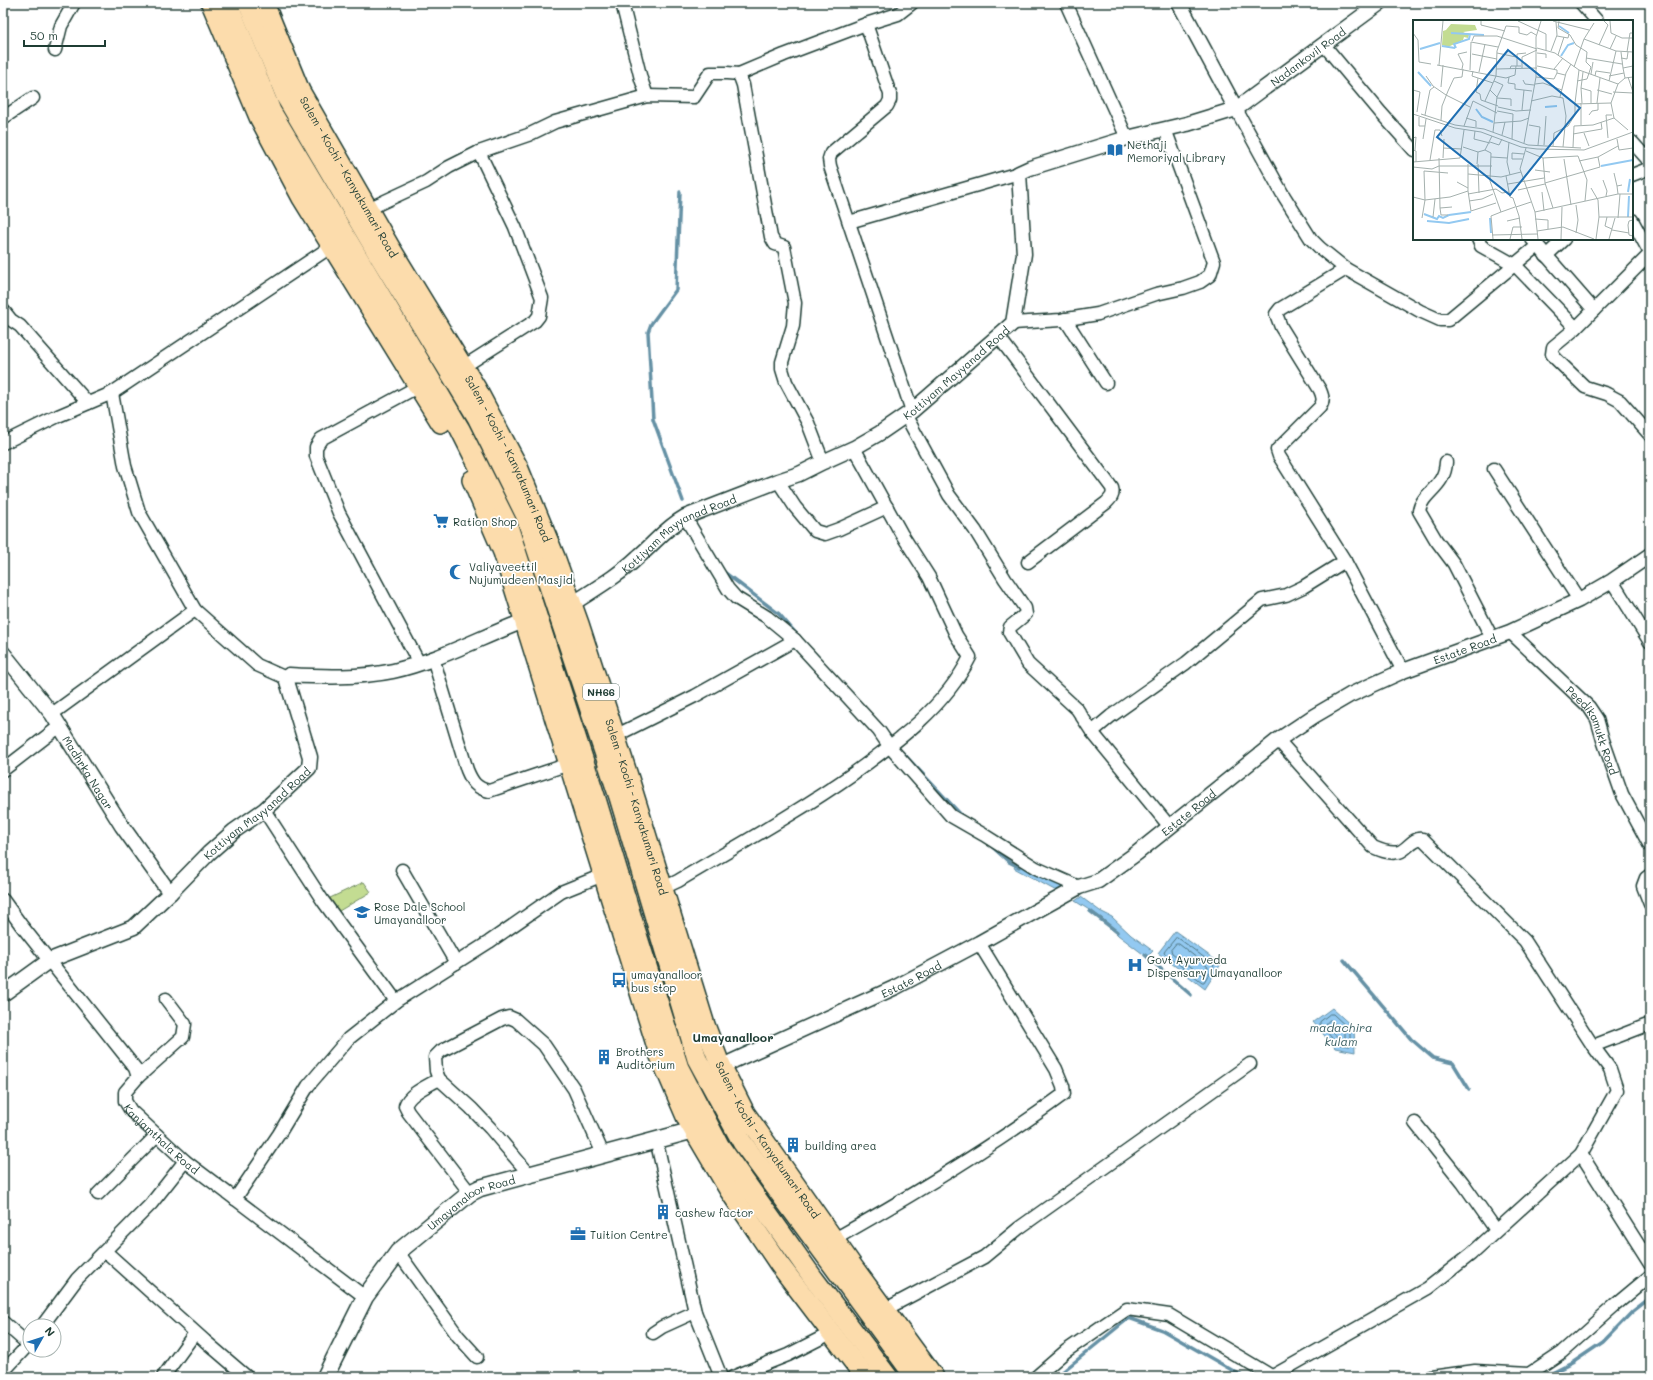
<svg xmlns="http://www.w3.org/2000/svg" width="1653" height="1380" font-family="Mali,sans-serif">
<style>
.green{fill:#c3dc92;stroke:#718c63}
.water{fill:#93c9f1;stroke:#6591a5}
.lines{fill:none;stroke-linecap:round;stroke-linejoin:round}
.shore{stroke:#4d7580;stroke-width:1}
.stream{stroke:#6591a5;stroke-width:3.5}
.minor-casing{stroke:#1f3d34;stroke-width:15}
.tertiary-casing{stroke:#1f3d34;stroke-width:17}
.secondary-casing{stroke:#1f3d34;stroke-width:19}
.trunk-casing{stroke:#1f3d34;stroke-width:22}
.minor{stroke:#fff;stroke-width:12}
.tertiary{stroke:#fff;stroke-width:14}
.secondary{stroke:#fff;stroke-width:16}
.trunk{stroke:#fcdcac;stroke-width:19}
.labels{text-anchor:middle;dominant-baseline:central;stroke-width:3.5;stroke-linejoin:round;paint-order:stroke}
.shield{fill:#fff;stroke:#627771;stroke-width:1}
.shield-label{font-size:10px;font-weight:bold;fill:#1f3d34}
.street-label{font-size:11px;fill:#1f3d34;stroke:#fff}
.poi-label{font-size:11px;fill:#1f3d34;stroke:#fff;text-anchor:start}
.water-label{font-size:12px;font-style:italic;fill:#3c6063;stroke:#fff}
.neighbourhood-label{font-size:12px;font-weight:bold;fill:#1f3d34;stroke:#fff}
.inset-river{fill:none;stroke:#93c9f1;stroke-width:2}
.inset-road{fill:none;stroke:#a5b1ae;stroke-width:1}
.view{fill:#1f6fb2;fill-opacity:0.15;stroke:#1f6fb2;stroke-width:2}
.inset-edge{fill:none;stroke:#1f3d34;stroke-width:2}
</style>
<rect width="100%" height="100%" fill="#fff"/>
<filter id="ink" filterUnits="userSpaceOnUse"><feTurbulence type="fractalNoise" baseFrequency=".025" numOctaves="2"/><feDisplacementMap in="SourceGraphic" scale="8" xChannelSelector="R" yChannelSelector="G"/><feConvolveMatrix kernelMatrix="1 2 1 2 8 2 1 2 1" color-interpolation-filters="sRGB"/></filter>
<g filter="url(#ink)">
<path class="green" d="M364 882 371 892 339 911 330 898Z"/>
<path class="water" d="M1016 864 1070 887 1060 893 1014 868Z
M1081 897 1100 911 1112 917 1131 935 1153 951 1147 957 1118 935 1102 918 1075 901Z
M1175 931 1221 964 1205 989 1158 953Z
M1332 1008 1354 1028 1355 1052 1335 1048 1313 1022Z"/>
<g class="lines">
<path class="shore" d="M1177 937 1214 965 1204 982H1202L1164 953 1165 951Z
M1176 944H1179L1207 966 1208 968 1203 974H1201L1172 953 1171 950Z
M1330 1014H1333L1350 1030V1046L1337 1044 1320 1024V1022Z
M1330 1020 1345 1032V1040L1339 1039 1327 1025V1023Z"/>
<path class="stream" d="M680 192 676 290 651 324 648 332 653 419 683 501
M724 572 779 614 799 637
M902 752 965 819
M989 844 1009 862 1019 867
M1090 911 1117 932
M1145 955 1191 995
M1344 960 1411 1039 1433 1058 1453 1063 1469 1089
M1056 1377 1129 1318 1162 1330 1244 1377
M1544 1377 1572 1363 1603 1342 1632 1312 1650 1298"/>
<defs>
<g id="minor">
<path d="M622 3 641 79 647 96"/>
<path d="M1066 3 1127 138"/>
<path d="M1581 3 1597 21"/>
<path d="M1324 45 1381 113 1414 150"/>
<path d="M55 50 61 26 74 3"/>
<path d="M739 74 784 55 866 24"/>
<path d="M1236 109 1282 193 1311 239 1320 248 1346 269 1420 311 1440 320H1448L1537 246"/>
<path d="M3 118 33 98"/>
<path d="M1632 142 1650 162"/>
<path d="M1632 175 1650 168"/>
<path d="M368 209 426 182 449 167 479 152 528 135 555 122 647 96 694 97 710 73H727L739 74 743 85 771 237 775 244 784 247 795 303 793 326 782 362V369L786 382 808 423 823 462"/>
<path d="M1632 220 1650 253"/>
<path d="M849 222 1019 173"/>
<path d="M1478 239 1481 246 1515 265 1576 328 1553 347 1552 354 1556 359 1585 387 1607 394 1620 401 1650 435"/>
<path d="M1532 239 1594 310"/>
<path d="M1546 256 1564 239"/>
<path d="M1346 269 1280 309 1276 314 1281 327 1320 390C1323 397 1324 401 1320 407L1277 450 1279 456 1345 561 1403 671"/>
<path d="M3 310 11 320 20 326 88 403"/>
<path d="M1065 319 1106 383"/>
<path d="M1013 323 1061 320 1098 314 1156 294 1183 288 1200 282 1210 275 1214 262 1165 129"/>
<path d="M1576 328 1650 254"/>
<path d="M998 336 1112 488C1114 495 1111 498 1106 503L1028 562"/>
<path d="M463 367 535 321 539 316 542 298 515 227 479 152"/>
<path d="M419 386 321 439 316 447V456L339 513 419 663"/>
<path d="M112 393 125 466 139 512 195 610 257 665 286 678"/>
<path d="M912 411 830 166 829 159 831 153 887 106 890 100V94L866 24 898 14 912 3"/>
<path d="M906 416 949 495 975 530 1005 579 1025 608 1026 614 1010 627 1009 632 1028 664 1077 709 1092 732 1170 827"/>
<path d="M3 443 58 416 112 393 332 246"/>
<path d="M1446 462C1445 488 1422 492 1419 511L1436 540 1454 564 1492 638"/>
<path d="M1494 469 1579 600"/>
<path d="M778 481 795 507 815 531 825 534 839 529 887 507"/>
<path d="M685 517 728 589 736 598 767 617 795 640 879 731 890 747 951 816 984 835 1036 868 1079 887"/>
<path d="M1612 581 1650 642"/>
<path id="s1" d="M1510 632 1589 707 1597 719 1603 740 1622 794 1650 846"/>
<path d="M433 658 467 770C472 782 476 788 489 791L569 764"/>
<path d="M52 714 195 610"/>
<path d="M1092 732 1111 716 1186 663 1262 600 1286 595 1303 587 1345 561"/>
<path d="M615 736 695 696 795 640"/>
<path d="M3 770 60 726"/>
<path d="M264 810 323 901 396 1001"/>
<path d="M402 870 456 963"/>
<path d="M1650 875 1646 878 1643 886 1650 904"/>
<path d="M663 888 678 881C737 846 797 813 854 773 898 741 945 707 970 657L956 635 929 577 901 533 854 448"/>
<path id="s2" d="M3 900 21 925 135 1068 138 1077 125 1092V1101L131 1111 185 1161 365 1297"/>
<path d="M1593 1046 1650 1024"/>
<path d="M138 1077 183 1037 185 1024 166 999"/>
<path d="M439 1079C428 1086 409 1093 405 1106L408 1112 470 1193"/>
<path d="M1415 1123 1463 1183 1496 1230"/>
<path d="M656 1139 695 1312 721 1377"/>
<path d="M1581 1154 1650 1263"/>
<path d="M530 1175 490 1128 471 1108 439 1079 436 1071 435 1057 441 1051 502 1019 509 1017 516 1020 544 1045 574 1089 603 1154"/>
<path d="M98 1194 157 1135"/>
<path d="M235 1199 279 1134 308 1086 348 1039 396 1001 489 942 561 892 603 875"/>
<path d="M833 1240C913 1195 991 1148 1064 1094L1063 1086 1056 1069 979 943"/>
<path d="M105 1251 205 1341 247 1377"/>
<path d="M398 1252 458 1336 477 1357"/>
<path d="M884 1310 984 1257 1019 1228 1250 1064"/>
<path d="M3 1322 29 1345"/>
<path d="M42 1326 77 1279 151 1204 185 1161"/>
<path d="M653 1333 662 1327 695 1312"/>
<path d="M3 1372 30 1343"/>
<path d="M163 1377 195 1333"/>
<path d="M733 1377 788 1355 831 1333"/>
<path d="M1036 1377 1066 1351 1127 1309 1169 1315 1273 1377"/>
<path d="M1271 1377 1428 1288 1471 1254 1581 1154 1617 1090 1610 1069 1593 1046 1525 941 1423 839C1413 837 1408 849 1399 852 1390 854 1382 851 1373 847L1278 740"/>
<path d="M1431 1377 1475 1371 1529 1374 1562 1352 1614 1306 1650 1276"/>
</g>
<g id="tertiary">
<path d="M1179 3 1236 109"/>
<path id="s3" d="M572 604C595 589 618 576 638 557 656 542 664 529 685 517L778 481 799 474 823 462 854 448 880 433 912 411 1013 323 1024 254 1019 173 1030 168 1127 138 1187 124 1236 109 1380 3"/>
<path id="s4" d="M3 653 52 714 122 826 170 893"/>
<path id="s5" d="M3 994 50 960 134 927 170 893 209 853 234 831 264 810 309 768 310 757 286 678 289 675C324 677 359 678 393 671 438 661 481 637 524 621"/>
<path id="s6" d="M722 1066 896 987 979 943 1079 887 1098 881 1137 853 1278 740 1314 716 1350 695 1403 671 1510 632 1579 600 1612 581 1650 555"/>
</g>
<g id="secondary">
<path id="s7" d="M325 1377 365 1297 398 1252 470 1193 480 1188 694 1130"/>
</g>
<g id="trunk">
<path d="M211 3 259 117 302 198 441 423"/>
<path d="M228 3 271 111 460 429 507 523 596 799 633 922 679 1068 719 1145 814 1279 888 1377"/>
<path d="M248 3 286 97 378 254 477 417 525 514 619 797 697 1059 742 1142 915 1377"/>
<path id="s8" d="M264 3 300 91 391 249 476 388 518 467 555 557 579 624 630 782 705 1025 718 1059 745 1113 854 1268 934 1377"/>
<path d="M472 480 503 552 659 1054 687 1119 729 1190 779 1264 865 1377"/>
</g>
</defs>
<use href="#minor" class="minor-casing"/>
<use href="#tertiary" class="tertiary-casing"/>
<use href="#secondary" class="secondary-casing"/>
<use href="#trunk" class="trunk-casing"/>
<use href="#minor" class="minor"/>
<use href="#tertiary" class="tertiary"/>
<use href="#secondary" class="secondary"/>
<use href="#trunk" class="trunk"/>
</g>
</g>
<defs>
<symbol id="library-bare" viewBox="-9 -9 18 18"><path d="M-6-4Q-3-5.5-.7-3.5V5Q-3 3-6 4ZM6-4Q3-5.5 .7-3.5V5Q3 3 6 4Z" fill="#1f6fb2" stroke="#fff" stroke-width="2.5" paint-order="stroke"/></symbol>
<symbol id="supermarket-bare" viewBox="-9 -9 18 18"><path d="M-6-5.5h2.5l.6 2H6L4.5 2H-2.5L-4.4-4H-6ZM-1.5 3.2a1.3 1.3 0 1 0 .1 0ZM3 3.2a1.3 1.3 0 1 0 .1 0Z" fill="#1f6fb2" stroke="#fff" stroke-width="2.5" paint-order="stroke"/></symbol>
<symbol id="mosque-bare" viewBox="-9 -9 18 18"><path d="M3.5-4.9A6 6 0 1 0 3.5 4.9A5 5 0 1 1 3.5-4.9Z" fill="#1f6fb2" stroke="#fff" stroke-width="2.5" paint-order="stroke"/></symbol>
<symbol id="school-bare" viewBox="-9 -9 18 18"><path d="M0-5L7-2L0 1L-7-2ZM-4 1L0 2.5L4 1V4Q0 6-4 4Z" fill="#1f6fb2" stroke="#fff" stroke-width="2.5" paint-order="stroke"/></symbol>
<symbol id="hospital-bare" viewBox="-9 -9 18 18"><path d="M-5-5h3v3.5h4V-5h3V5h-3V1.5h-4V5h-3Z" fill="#1f6fb2" stroke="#fff" stroke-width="2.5" paint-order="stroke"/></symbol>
<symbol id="bus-bare" viewBox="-9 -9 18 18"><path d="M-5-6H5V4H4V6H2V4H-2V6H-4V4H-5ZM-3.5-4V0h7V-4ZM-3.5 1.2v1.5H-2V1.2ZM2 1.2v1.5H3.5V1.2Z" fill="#1f6fb2" stroke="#fff" stroke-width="2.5" paint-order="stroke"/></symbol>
<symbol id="building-bare" viewBox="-9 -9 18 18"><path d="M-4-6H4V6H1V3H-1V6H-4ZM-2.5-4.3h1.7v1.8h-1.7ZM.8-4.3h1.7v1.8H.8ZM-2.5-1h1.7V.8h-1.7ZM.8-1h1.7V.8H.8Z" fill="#1f6fb2" stroke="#fff" stroke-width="2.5" paint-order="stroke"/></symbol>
<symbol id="office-bare" viewBox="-9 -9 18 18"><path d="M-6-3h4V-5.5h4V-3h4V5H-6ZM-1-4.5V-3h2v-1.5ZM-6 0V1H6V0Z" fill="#1f6fb2" stroke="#fff" stroke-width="2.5" paint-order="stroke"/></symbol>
</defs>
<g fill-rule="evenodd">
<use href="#library-bare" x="1104" y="139" width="22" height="22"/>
<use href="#supermarket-bare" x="430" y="510" width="22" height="22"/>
<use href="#mosque-bare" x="446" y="561" width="22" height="22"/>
<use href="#school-bare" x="351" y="901" width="22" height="22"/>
<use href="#hospital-bare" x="1124" y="954" width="22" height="22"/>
<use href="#bus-bare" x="608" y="969" width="22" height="22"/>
<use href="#building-bare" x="593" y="1046" width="22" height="22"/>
<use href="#building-bare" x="782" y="1134" width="22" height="22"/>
<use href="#building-bare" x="652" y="1201" width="22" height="22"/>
<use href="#office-bare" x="567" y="1223" width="22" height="22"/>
</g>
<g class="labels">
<rect class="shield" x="583" y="684" width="36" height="16" rx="3"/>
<g class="shield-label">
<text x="601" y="692">NH66</text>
</g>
<g class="street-label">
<text stroke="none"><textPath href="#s3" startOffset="995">Nadankovil Road</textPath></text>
<text stroke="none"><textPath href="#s8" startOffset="194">Salem - Kochi - Kanyakumari Road</textPath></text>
<text stroke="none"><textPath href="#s3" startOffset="453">Kottiyam Mayyanad Road</textPath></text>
<text stroke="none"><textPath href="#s8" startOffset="518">Salem - Kochi - Kanyakumari Road</textPath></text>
<text stroke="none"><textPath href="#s3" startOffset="129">Kottiyam Mayyanad Road</textPath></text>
<text stroke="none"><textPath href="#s6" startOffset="857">Estate Road</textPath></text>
<text stroke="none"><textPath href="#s1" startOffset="131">Peedikamukk Road</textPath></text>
<text stroke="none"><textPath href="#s4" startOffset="147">Madhrka Nagar</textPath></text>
<text stroke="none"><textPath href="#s8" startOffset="890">Salem - Kochi - Kanyakumari Road</textPath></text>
<text stroke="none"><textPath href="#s6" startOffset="533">Estate Road</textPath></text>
<text stroke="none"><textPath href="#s5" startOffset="316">Kottiyam Mayyanad Road</textPath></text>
<text stroke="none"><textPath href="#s6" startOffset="208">Estate Road</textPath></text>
<text stroke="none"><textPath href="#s2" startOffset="305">Kanjamthala Road</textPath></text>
<text stroke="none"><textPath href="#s8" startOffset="1250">Salem - Kochi - Kanyakumari Road</textPath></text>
<text stroke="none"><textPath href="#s7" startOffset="235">Umayanaloor Road</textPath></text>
</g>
<g class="poi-label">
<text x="1127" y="144">Nethaji<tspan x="1127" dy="13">Memoriyal Library</tspan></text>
<text x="453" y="521">Ration Shop</text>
<text x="469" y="566">Valiyaveettil<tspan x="469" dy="13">Nujumudeen Masjid</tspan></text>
<text x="374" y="906">Rose Dale School<tspan x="374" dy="13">Umayanalloor</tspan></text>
<text x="1147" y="959">Govt Ayurveda<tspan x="1147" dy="13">Dispensary Umayanalloor</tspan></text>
<text x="631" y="974">umayanalloor<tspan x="631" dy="13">bus stop</tspan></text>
<text x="616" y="1051">Brothers<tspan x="616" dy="13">Auditorium</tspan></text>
<text x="805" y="1145">building area</text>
<text x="675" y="1212">cashew factor</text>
<text x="590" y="1234">Tuition Centre</text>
</g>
<g class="water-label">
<text x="1341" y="1027">madachira<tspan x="1341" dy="14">kulam</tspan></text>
</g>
<g class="neighbourhood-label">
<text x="733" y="1037">Umayanalloor</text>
</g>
</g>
<g transform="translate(1413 20)">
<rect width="220" height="220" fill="#fff"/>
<path d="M38 4 62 5 64 10 50 12 56 15 55 18 51 17 50 20 35 27 29 25 30 11 33 10Z" fill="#c3dc92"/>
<path class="inset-river" d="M146 6 156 13M38 13 71 15M29 26 42 28M43 28 41 24 56 19 57 14M7 29 27 23M148 36 155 25 161 23M5 52 18 66M132 87 144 86M63 89 69 97 80 102M188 146 220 140M215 172 217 159M11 194 24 199 26 196 30 198 36 195 58 192M215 197 216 176M77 198 78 213M14 201 36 203 56 199"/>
<path class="inset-road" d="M68 1V5L92 11M105 1 133 14V30M140 1 176 10M146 1 145 8 157 15 163 25 174 32 173 42 178 47 174 59 164 61M197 1 198 13 209 18H220M0 13 5 20 6 42 18 44M144 16 155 18 156 14M171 19 203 31 220 32M59 21 61 16H84L124 29M186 25 195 5 191 1M124 28 142 33 166 50 205 64M197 29 203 16M138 31 144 15 143 2M208 32 210 48M214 32 217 13H220M84 33 103 37M124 33 133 34V38M59 34 84 39M145 35 151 17M173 38 209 44M208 38 214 39 215 32M24 45 93 58 102 55 103 46M26 45 30 1M104 46V34L113 33M124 46 144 50V53L152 55M161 47 171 19 181 3M109 48V37L124 30M49 49 50 44 45 34 54 32M83 49 124 48M97 49 98 46H108M141 49 150 38M57 50 58 22 85 27M60 51 59 56 80 63M66 52 72 24M178 54 180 42M13 56 20 66 33 75 57 87M182 56 183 51 197 53M196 56 211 53M96 57 95 63 102 64V69L119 71M123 57 141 59 144 53M215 57 220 72M65 58 63 72 67 74 68 80 85 86M212 58 210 48 220 46M110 60 112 64 121 65M81 61 90 65 84 77M196 61 203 31M122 64 130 63 149 70M28 67 30 45M168 68 170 52M0 70 7 72 4 92M184 70 199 74M200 72 220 73M147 77 153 53 158 44M84 78 98 79V86M72 81 77 70M118 81 139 76 150 78 153 96 150 127M162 83 166 50M169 83 168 68 178 71V83M184 83 187 58M162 84 198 83M85 87 103 91 118 90M109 90 111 70M84 91 100 94 99 119M0 94 42 108 68 112 108 127 124 129 171 130 220 112M8 94 42 105 71 109 115 125 168 128M12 95 17 70 21 67M176 95 179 91 185 90V83M6 97V106H12L13 99M53 98 63 101V107M28 100 29 86 35 71 41 58 49 57 50 49M81 103 108 101 116 98M116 105 127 107 125 125M168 105V83M51 106 60 81 84 93M215 110 201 98 198 83 205 64 212 58 220 57M62 111 61 119 77 123M80 112 84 77 77 70 83 56 84 31 93 6 106 7V13L114 15 118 12 123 15M171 113 176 126M160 114 189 109 188 102M89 115 92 102M79 116 72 130 78 133 77 161 88 192 78 196 80 219M0 118 3 117 2 130M195 118 193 95H199M10 119 12 106M204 119 206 130 220 128M77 122 86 125 89 119M96 122 94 142 97 155M111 123 123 57V17L128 1M131 125 133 96M140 126 141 113 155 106 162 95V84M50 127 65 132 72 130M160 127 161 106 180 105 201 98M30 128 49 129M113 128 107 149 122 192 205 174H220M0 130 3 131V142M113 131 130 138 165 136 174 160 172 181M78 137 94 138M185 137 205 126M26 138 27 188 39 187M30 138 31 119M130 138 132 163M109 139H99V133L111 134M151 139 158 185M17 140 22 110H27L29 116M0 142 47 138 51 110M64 144 65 132M65 144 66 173M0 147 19 149 26 146H79M122 150 137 152M201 153 204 166M55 154 88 157 108 152M93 156 97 177 100 178 106 196 109 219M190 160 194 171 193 176M44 162 55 168M95 164 131 158M178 168 185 180 186 197M105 170 132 164M55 171 58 191 83 183M129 172 131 191M55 174 83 169 89 173 96 172M205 174 204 166 209 165M0 177 12 180 37 177 55 171V144M56 181 69 179 80 174M103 187 118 182M27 188 28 195H35M140 188 132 163 187 147 185 137 166 141M88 192 102 187M122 192 125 219M20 197 22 179M194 197 192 206 199 209M9 198 12 180 11 151 35 153M205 198 207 174M122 199 135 200V209M220 200 216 201 215 205 216 215 220 216M94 201 107 198M199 210 216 213M124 211 150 207 181 219M163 213 165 200 163 185M79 215 124 214M97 219 100 207H109M148 219 149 187M183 219 186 197H220M196 219 202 198"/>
<path class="view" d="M95 30 167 88 97 175 24 117Z"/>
<rect width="220" height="220" class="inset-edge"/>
</g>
<rect width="1653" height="1380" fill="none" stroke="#fff" stroke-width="16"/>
<rect x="8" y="8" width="1637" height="1364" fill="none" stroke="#1f3d34" stroke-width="1.5" filter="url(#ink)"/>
<g transform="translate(42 1338) rotate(51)"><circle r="19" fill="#ffffff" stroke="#a5b1ae"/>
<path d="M0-3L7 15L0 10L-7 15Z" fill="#1f6fb2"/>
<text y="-6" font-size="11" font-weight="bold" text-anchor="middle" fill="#1f3d34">N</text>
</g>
<path d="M24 40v6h81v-6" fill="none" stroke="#1f3d34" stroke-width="2"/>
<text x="30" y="40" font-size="12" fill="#1f3d34" stroke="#ffffff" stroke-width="3" paint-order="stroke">50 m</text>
</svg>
